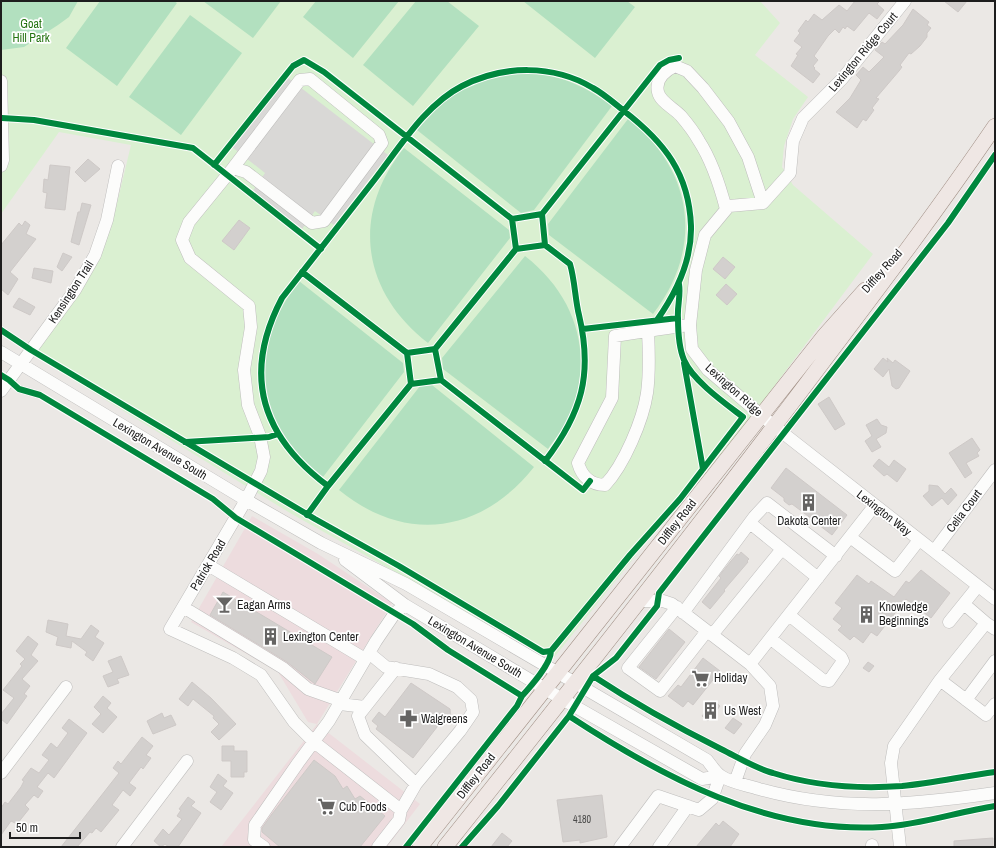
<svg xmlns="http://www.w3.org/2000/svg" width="996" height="848" font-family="'Archivo Narrow',sans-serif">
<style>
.commercial{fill:#eddcde}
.park{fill:#daf0d1}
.pitch{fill:#b2e0bf}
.parking{fill:#d9d8d6}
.building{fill:#d3d0ce;stroke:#cec9c7}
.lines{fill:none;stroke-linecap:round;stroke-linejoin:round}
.minor-casing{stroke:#bebdbc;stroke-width:13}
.major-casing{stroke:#a08e84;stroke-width:16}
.minor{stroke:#fcfcfb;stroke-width:12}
.major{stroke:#efe7e4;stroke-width:15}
.cycleway-casing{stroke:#fff;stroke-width:8}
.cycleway{stroke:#00873e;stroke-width:6}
.labels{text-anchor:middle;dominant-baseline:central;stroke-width:3.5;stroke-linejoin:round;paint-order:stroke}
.number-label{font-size:10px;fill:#4a4a49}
.park-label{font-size:12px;fill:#257411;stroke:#fff}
.street-label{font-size:12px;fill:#1d1d1d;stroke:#fff}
.poi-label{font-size:12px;fill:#1d1d1d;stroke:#fff;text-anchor:start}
</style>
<rect width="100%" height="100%" fill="#ebe8e5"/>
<path class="commercial" d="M252 516 318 554 392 603 317 724 420 804 387 847H221L317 724 308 722 278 672 191 622Z"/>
<path class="park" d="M1 1H760L780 23 755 55 808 97 793 119 784 146 782 167 793 185 873 254 746 424 681 504 641 549 552 660 290 513 34 356 111 228 131 145 59 132 1 214Z"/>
<path class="pitch" d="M1 1H78L69 17 58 25 24 47 1 50Z
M100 1H174L177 3 117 86 66 48Z
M203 1H281L253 38Z
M316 1H399L353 58 303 17Z
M416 1H447L479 26 413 106 363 65Z
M523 1H627L635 7 595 58Z
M190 15 242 53 181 135 129 97Z
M519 73C557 73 582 84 612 106L534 210 521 213 417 130C447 94 472 79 519 73Z
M628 119C694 170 704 248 653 314L549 235 548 224Z
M404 148 509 230 510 238 428 343C361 291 351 214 404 148Z
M525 256C578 297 596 360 567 421 562 431 554 440 548 449L443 369 442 358Z
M299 281 403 363 404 372 323 477C253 422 246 351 299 281Z
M432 385 534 467C481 534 405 544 339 490L420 386Z"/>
<path class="parking" d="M287 77 388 155 334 225 315 211 302 229 252 192 265 173 232 147Z"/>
<path class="building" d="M855 1H880L877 4 884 10 877 19 869 13 854 31 847 26 845 29 843 27 839 33 835 29 828 36 814 56 818 60 813 66 815 68 814 69 820 74 813 83 791 66 798 55 796 54 802 47 794 41 800 33 798 31 806 20 808 22 814 14 822 20 839 5 847 11Z
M944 1H967L958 12Z
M913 9 929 22 927 25 931 28 927 33V37L920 46 911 54 909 53 900 65 902 67 899 71 876 98 879 99 872 108 874 110 866 121 863 119 857 128 836 112 850 98 861 80 856 75 863 67 869 72 884 57 875 50 882 42 885 44 903 25Z
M88 159 100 169 85 182 75 172Z
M50 165 70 167 65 210 45 208 47 193 43 192 44 179 48 180Z
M82 203 91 205 79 245 71 242 78 212H80Z
M239 220 250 228 234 250 222 241Z
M25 221 30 225 26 234 36 239 10 272 18 279 8 295 1 289V245L19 223 22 226Z
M63 253 72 257 62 271 57 267Z
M723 257 735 267 725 279 713 269Z
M34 268 53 271 51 283 32 278Z
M726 284 737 294 727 305 716 295Z
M19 298 35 307 30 315 13 307Z
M883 358 888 362 887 358 893 363 895 360 910 371 899 388 896 389 892 386 889 369 883 377 874 369Z
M829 397 845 424 835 430 818 404Z
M877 419 881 425 887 427 886 433 876 439 881 447 872 452 865 441 872 436 866 425Z
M972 438 980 450 977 453 979 456 966 463 972 473 965 478 949 453Z
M879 459 889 467 894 460 906 469 897 482 887 474 884 476 873 466Z
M786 468 847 515 832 535 819 525 816 526 811 522 812 519 792 504 789 505 784 501V498L771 488Z
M929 485 938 486 945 494 951 488 957 495 948 505 942 498 932 506 923 496 929 491Z
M741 552 749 559 747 561 748 562 724 590 725 591 710 609 702 602 721 578 719 576 731 561 737 554 739 555Z
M921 570 950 593 931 618 906 599 877 636 871 632 863 643 854 636 850 640 838 630 842 626 833 619 842 608 835 603 857 575 869 584 871 581 894 597 906 581 909 583Z
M223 592 332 657 315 684 287 662 210 615Z
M48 620 68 624 66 636 81 639 91 625 99 631 95 637 104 643 93 661 85 655 87 652 72 641 71 648 56 645 58 637 46 632Z
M669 629 685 642 656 679 639 667Z
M28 636 38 644 31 655 38 661 22 679 30 686 24 694 27 696 7 724 1 719V714L14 698 3 690 22 666 20 664 25 659 16 651Z
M121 656 129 675 117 679 119 683 108 687 103 676 113 672 108 661Z
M703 658 720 671 693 705 688 701 683 707 668 696 678 685 681 687Z
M868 662 874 666 869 672 863 668Z
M192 682 211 698 236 724 219 740 211 732 219 724 213 718 214 716 193 699 188 706 179 699Z
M411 683 450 709 451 722 444 718 413 758 376 729 378 726 372 721 379 712 385 717Z
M103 696 111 703 107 708 117 717 103 733 92 724 101 714 94 707Z
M714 701 720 706 708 721 702 716Z
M162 713 164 718 171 715 176 725 153 734 147 721Z
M733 718 742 724 734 734 725 728Z
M69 719 87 733 54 778 48 773 37 787 43 791 38 798 34 795 25 805 29 809 17 824 11 821 1 835V808L5 802 8 804 21 787 24 781 22 780 31 768 39 773 49 760 42 755 51 743 57 748 68 733 62 728Z
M142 737 153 746 146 755 151 758 143 769 141 767 129 783 136 788 130 796 123 790 112 805 119 810 101 832 96 828 92 833 90 832 77 847H61L119 773 113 768 118 761 121 764Z
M222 746H234V751H247V772H244V777H231V761H222Z
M314 760 335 776 343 789 347 786 355 799 360 796 385 816 360 847H280L262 832V828L272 814Z
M218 774 227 781 223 786 233 793 221 810 210 802 217 792 210 787Z
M602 795 607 837 580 843V840L563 842 557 800Z
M188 797 195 802 191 806 201 813 178 847H169L165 844 161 847 154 841 163 829 169 835 182 819 177 816 181 810 179 809Z
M723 821 739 834 730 847H696L716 823 719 826Z
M502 833 512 841 507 847H491Z
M993 838V847H954V841Z"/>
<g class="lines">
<defs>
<path id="minor" d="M1 81 3 160 1 166
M233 168 300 80 310 79 379 135 382 143 324 221 312 223 246 172 233 168 189 222 182 240 190 258 249 306 251 327 244 370 248 405 260 436 264 457 261 471 246 500 170 629 233 658 261 675 294 722 314 742 401 810 399 820 378 847
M763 203 729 206 705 235 696 270 690 325 692 349 708 370 774 426 995 599
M763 203 790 173 793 141 803 118 842 79 905 1
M726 209C720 186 712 161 699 141 694 132 687 123 681 116 674 108 660 102 658 92 655 80 665 71 675 66L687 71 703 88 729 122 748 157 763 203
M648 331C649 351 650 372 647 393 643 420 624 465 605 485 591 485 582 477 578 463L612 398 615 336C640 332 665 328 690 325
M1 352 246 500 321 543 406 584 707 760C711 765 716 773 721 776 731 783 747 785 759 789 841 812 912 805 995 793
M1 391 75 290 95 255 107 220 118 166
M750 523 818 578
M850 537 895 571 919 540
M934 551 995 470
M345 560 405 605 562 699 702 779 720 776
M208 565 365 659
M639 601H663L672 604 750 664 770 686 773 706 765 725 745 754 735 782
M964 604 986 623
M183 607 283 668 308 689 342 701
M677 607 628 668 660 691 707 631
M683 613 754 517 767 503 836 556
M949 622 978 586
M995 629 986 623 940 680 986 715 995 704
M712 635 782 549
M771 639 823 680 829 681 843 661 841 657 789 615
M369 653 386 667 429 674 457 687 471 700 473 712 460 731 416 784 401 810
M750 664 875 505
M396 668 358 716 365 735 416 784
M966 700 995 661
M340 704 365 707
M1 773 66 687
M872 845V847
M122 847 187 761
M264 847 254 840 255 825 298 763 329 721 376 641 395 613 405 605
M620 847 658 796 699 810 712 799 720 776
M659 847 688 806
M900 847 891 763 894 746 940 680"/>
<path id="major" d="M420 847 825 335 865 290
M445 847C567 694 689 539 807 383 871 298 935 214 995 126"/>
</defs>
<use href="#minor" class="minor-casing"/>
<use href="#major" class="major-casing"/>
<use href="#minor" class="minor"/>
<use href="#major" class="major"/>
<defs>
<path id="cycleway" d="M2 118 34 120 193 148 321 249
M214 165 293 66 304 60 324 72 512 219
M542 214 660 65 669 60 679 58
M545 245 542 214 512 219 516 249 545 245 570 264C575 281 575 299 579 315 593 374 582 413 545 461
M302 272 407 353
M583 329 678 318
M1 330 31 350 315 519 399 566 543 652 551 651 630 555 680 499 743 417C726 404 693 381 684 360 679 348 678 331 678 318 677 306 681 296 679 284
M435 349 441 380 411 384 407 353 435 349 516 249
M684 363 703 469
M1 375 9 380 19 389 40 395 213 499 236 518 413 624 448 650 522 696C531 686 551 664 551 651
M441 380 583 490 590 481
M185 442 269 437 278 434
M328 486C261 436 242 374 282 298 313 258 344 219 375 179 400 147 425 105 462 86 503 65 553 64 593 88 604 94 614 103 624 111 664 142 689 173 691 226 692 261 676 293 657 320
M307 515 328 486 411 384
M593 676C634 703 677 727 721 749 739 758 755 768 773 773 814 786 860 789 902 786 933 783 964 776 995 772
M569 716C662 777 768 834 882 827 920 825 957 812 995 806
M406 847 517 706 522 696
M462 847 498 806 569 716 593 676 616 658 657 606 659 593 948 223 995 155"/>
</defs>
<use href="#cycleway" class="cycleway-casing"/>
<use href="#cycleway" class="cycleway"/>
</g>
<defs>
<symbol id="building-bare" viewBox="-9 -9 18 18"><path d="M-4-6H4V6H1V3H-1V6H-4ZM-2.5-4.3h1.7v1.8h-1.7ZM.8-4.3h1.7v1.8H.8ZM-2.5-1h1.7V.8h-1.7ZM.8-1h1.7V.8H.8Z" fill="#656463" stroke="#fff" stroke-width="2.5" paint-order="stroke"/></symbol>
<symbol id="bar-bare" viewBox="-9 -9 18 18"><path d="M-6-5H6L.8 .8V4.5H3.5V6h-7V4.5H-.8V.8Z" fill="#656463" stroke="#fff" stroke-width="2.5" paint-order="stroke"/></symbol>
<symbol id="supermarket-bare" viewBox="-9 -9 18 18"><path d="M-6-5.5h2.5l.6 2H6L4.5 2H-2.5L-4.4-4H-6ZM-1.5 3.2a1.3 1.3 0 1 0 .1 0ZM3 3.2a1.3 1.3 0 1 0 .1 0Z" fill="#656463" stroke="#fff" stroke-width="2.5" paint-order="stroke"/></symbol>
<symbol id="pharmacy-bare" viewBox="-9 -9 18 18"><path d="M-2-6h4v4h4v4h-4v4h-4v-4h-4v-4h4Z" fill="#656463" stroke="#fff" stroke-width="2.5" paint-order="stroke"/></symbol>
</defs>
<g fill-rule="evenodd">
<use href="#building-bare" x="796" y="490" width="25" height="25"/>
<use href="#bar-bare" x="212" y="592" width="25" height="25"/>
<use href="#building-bare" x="854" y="602" width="25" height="25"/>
<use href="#building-bare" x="258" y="624" width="25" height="25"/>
<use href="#supermarket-bare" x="688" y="666" width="25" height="25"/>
<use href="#building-bare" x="698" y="698" width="25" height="25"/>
<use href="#pharmacy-bare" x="396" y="706" width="25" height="25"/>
<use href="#supermarket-bare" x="314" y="794" width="25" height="25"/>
</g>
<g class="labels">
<g class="number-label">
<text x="582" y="819">4180</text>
</g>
<g class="park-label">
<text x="31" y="24">Goat<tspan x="31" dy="14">Hill Park</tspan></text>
</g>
<g class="street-label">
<text transform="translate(863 52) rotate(-50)">Lexington Ridge Court</text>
<text transform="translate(882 271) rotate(-48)">Diffley Road</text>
<text transform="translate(71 292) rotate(-57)">Kensington Trail</text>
<text transform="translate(734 390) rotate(42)">Lexington Ridge</text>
<text transform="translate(160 449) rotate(31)">Lexington Avenue South</text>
<text transform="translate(964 511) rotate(-53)">Celia Court</text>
<text transform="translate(884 513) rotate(38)">Lexington Way</text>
<text transform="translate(677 522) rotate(-52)">Diffley Road</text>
<text transform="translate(208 565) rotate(-59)">Patrick Road</text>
<text transform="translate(475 647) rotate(31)">Lexington Avenue South</text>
<text transform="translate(476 776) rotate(-52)">Diffley Road</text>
</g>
<g class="poi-label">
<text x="809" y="521" text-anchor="middle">Dakota Center</text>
<text x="237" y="605">Eagan Arms</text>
<text x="879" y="607">Knowledge<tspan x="879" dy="14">Beginnings</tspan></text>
<text x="283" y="637">Lexington Center</text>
<text x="714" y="678">Holiday</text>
<text x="724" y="711">Us West</text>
<text x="421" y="719">Walgreens</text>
<text x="339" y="807">Cub Foods</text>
</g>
</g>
<rect width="996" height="848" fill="none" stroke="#1d1d1d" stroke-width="4"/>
<path d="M10 832v6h70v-6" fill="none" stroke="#1d1d1d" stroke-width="2"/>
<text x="16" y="832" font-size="12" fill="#1d1d1d" stroke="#ffffff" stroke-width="3" paint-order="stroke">50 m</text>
</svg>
